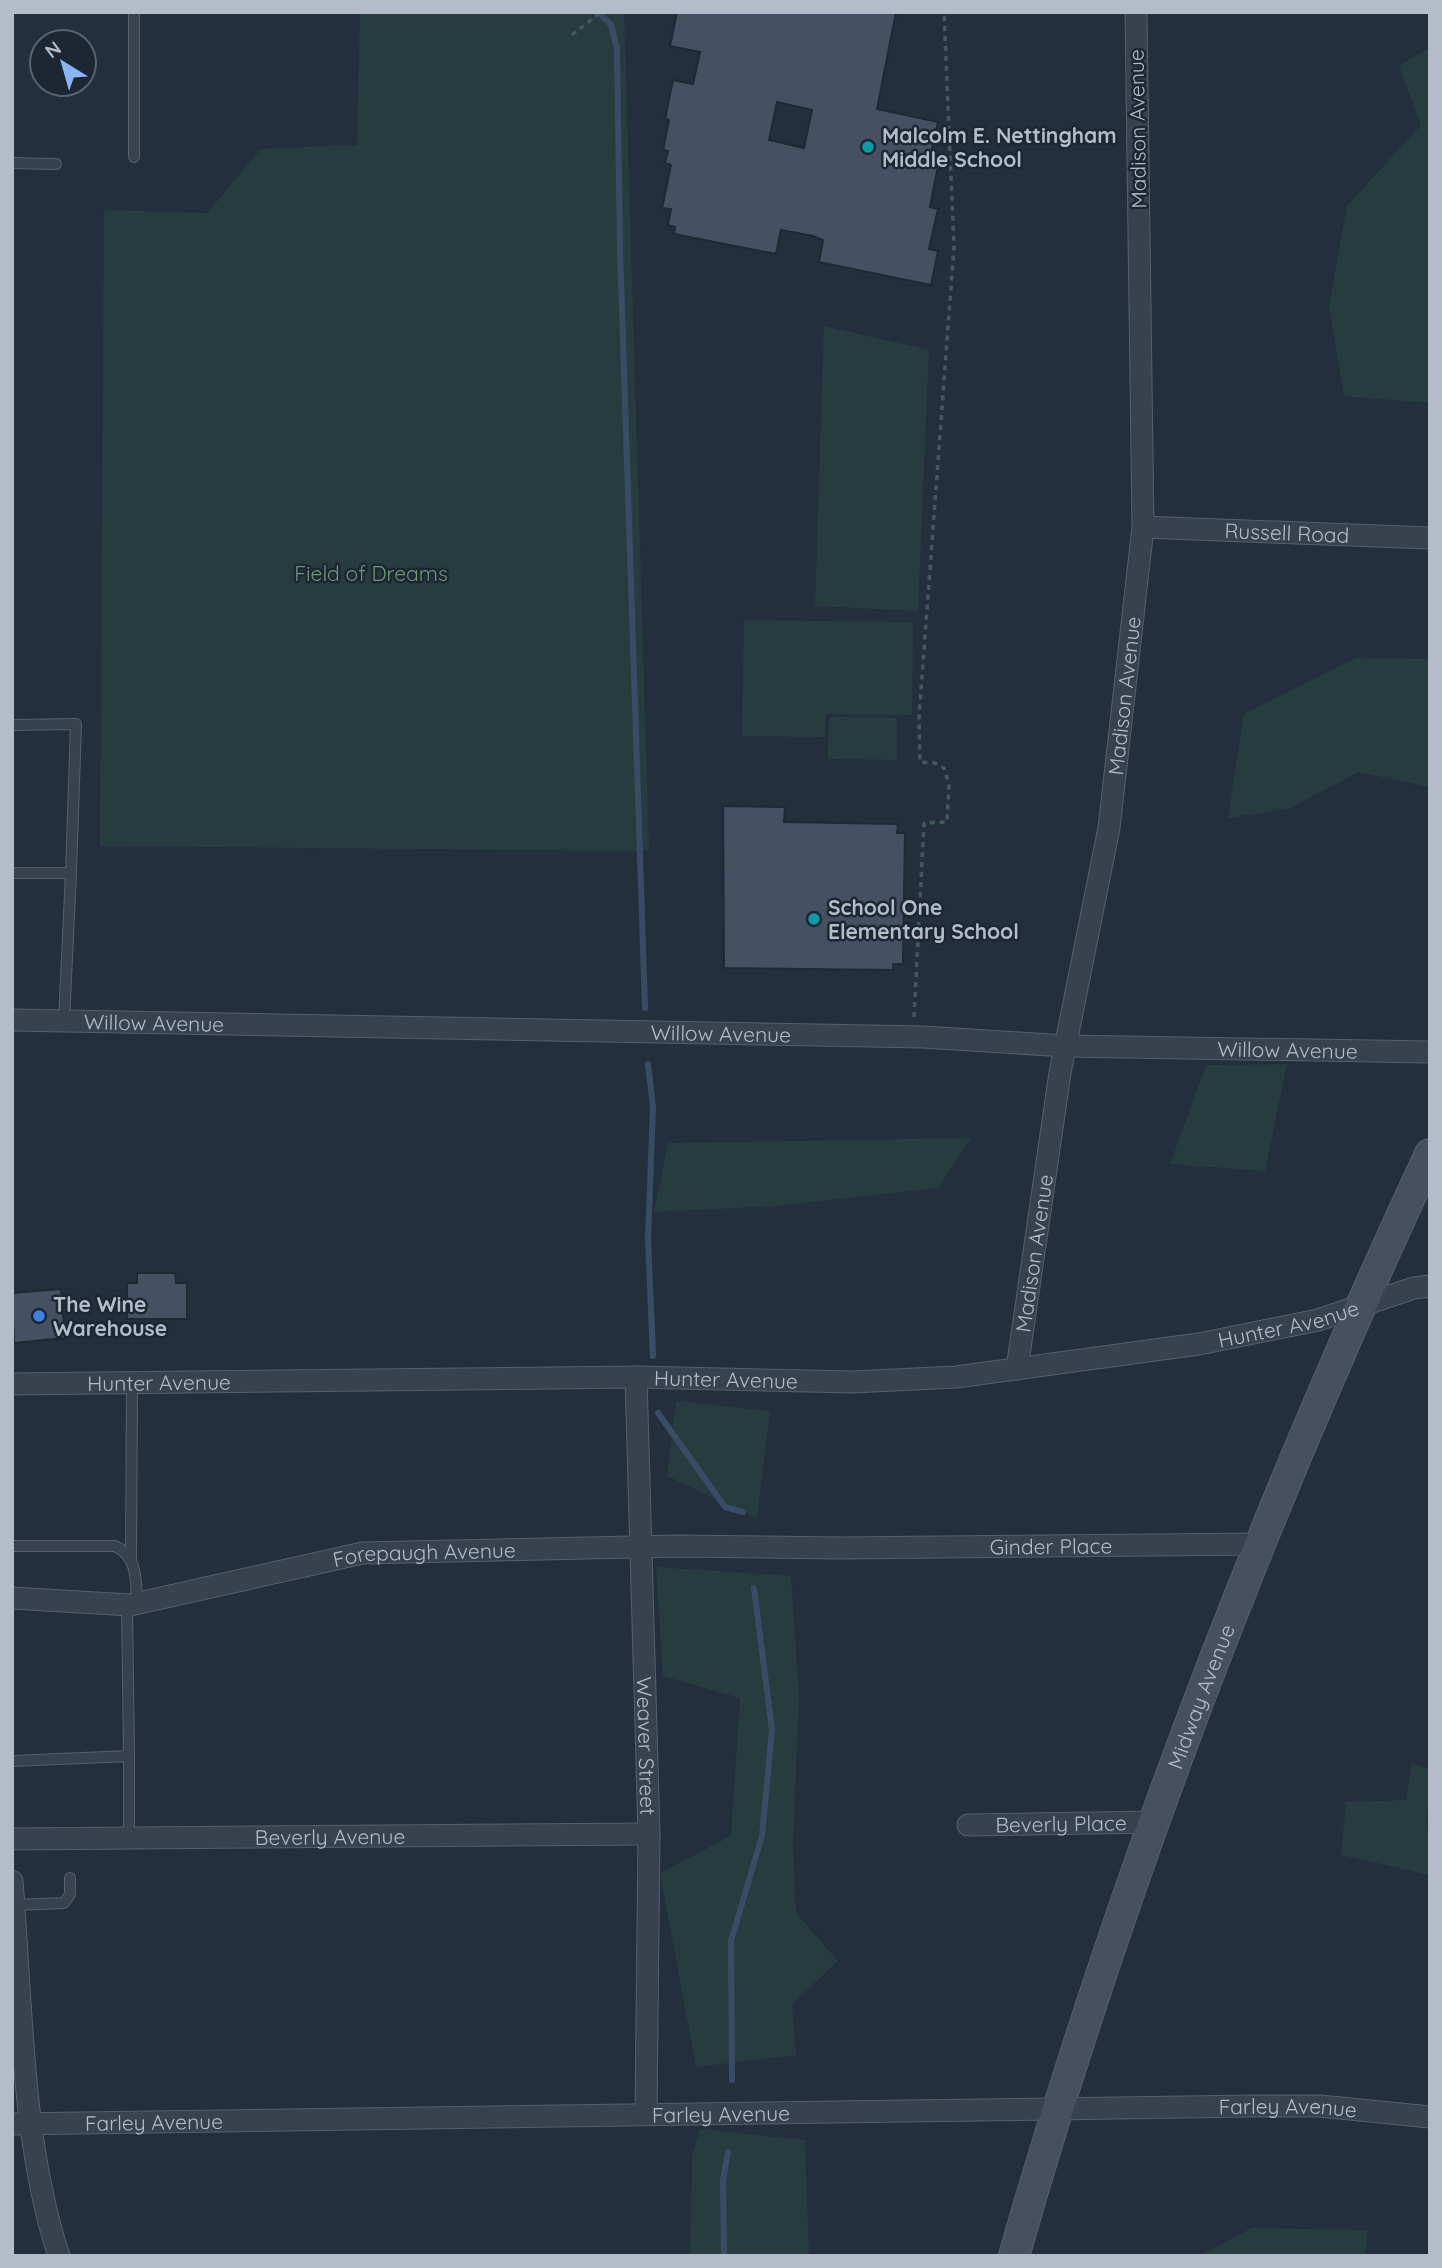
<svg xmlns="http://www.w3.org/2000/svg" width="1442" height="2268" font-family="Quicksand,sans-serif">
<style>
.green{fill:#263c3f}
.lines{fill:none;stroke-linecap:round;stroke-linejoin:round}
.stream{stroke:#394c67;stroke-width:6}
.building{fill:#455162;stroke:#1f2835;stroke-width:2;fill-rule:evenodd}
.lane-casing{stroke:#565f6c;stroke-width:12}
.street-casing{stroke:#565f6c;stroke-width:23}
.secondary-casing{stroke:#565f6c;stroke-width:32}
.path{stroke:#44595c;stroke-width:3.5;stroke-dasharray:5 5;stroke-linecap:butt}
.lane{stroke:#38414e;stroke-width:10}
.street{stroke:#38414e;stroke-width:21}
.secondary{stroke:#465061;stroke-width:30}
.culture-dot{fill:#0f9aa8;stroke:#1d2633;stroke-width:2.5}
.shop-dot{fill:#3f7fe0;stroke:#1d2633;stroke-width:2.5}
.labels{text-anchor:middle;dominant-baseline:central;stroke-width:5;stroke-linejoin:round;paint-order:stroke}
.street-label{font-size:21px;fill:#b4bcc9;stroke:#1d2633}
.poi-label{font-size:21px;font-weight:bold;fill:#b4bcc9;stroke:#1d2633;text-anchor:start}
.park-label{font-size:21px;fill:#6b9a76;stroke:#1d2633}
</style>
<rect width="100%" height="100%" fill="#242f3e"/>
<path class="green" d="M360 12H624L649 851 100 846 104 210 207 213 261 149 357 145Z
M1430 47V403L1344 396 1329 306 1347 206 1421 125 1399 66Z
M824 326 929 350 918 611 815 606Z
M744 620 913 622 912 715 826 714 825 737 742 736Z
M1356 658 1430 659V787L1358 772 1291 808 1228 818 1244 714Z
M829 717 897 718V760L828 759Z
M1287 1064 1265 1171 1170 1164 1206 1065Z
M971 1138 938 1188 776 1206 654 1212 668 1143Z
M676 1401 770 1411 757 1518 667 1476Z
M656 1567 791 1576 799 1697 793 1846 796 1913 838 1961 792 2004 796 2055 696 2067 660 1873 731 1836 740 1698 663 1676Z
M1412 1762 1430 1770 1427 1817 1430 1875 1341 1855 1346 1802 1406 1800Z
M700 2129 805 2140 809 2256H690L692 2157Z
M1252 2228 1368 2230 1365 2256H1199Z"/>
<g class="lines">
<path class="stream" d="M598 12 611 25 617 48 620 250 645 1008
M648 1064 653 1107 648 1240 653 1356
M658 1413 725 1507 743 1512
M732 2080 731 1941 762 1836 772 1730 754 1588
M724 2256 723 2180 728 2152"/>
</g>
<path class="building" d="M677 12H896L877 109 938 122 929 164 938 166 930 207 938 209 929 249 938 251 931 285 819 262 823 240 813 236 781 230 776 254 674 234 675 227 668 225 671 209 662 208 671 165 665 163 668 151 663 150 669 120 665 119 673 80 693 84 700 52 670 46ZM777 102 812 110 804 148 769 140Z
M723 806 785 807 784 822 898 824 897 833H905L903 964H893V970L724 968Z
M137 1273H175L176 1283H187V1319H127V1283H137Z
M61 1289 65 1338 14 1343 12 1293Z"/>
<g class="lines">
<defs>
<path id="lane" d="M134 12V157
M12 163 56 164
M12 725 76 724 71 873
M12 873H71L64 1021
M12 1546H115C138 1557 136 1580 137 1604
M131 1559 132 1382
M129 1756V1838
M12 1761 129 1756 127 1605
M14 1905 64 1903 70 1894V1878"/>
<g id="street">
<path id="s1" d="M1143 527 1430 538"/>
<path id="s2" d="M12 1020 923 1037 1066 1046 1430 1052"/>
<path id="s3" d="M1017 1369 1060 1073 1109 828 1143 527 1136 12"/>
<path id="s4" d="M636 1377 649 1834 646 2114"/>
<path id="s5" d="M12 1384 636 1377 853 1382 956 1377 1199 1344 1318 1320 1414 1288 1430 1286"/>
<path id="s6" d="M12 1598 130 1605 363 1553 677 1546 841 1548 1259 1544"/>
<path id="s7" d="M968 1825 1153 1822"/>
<path id="s8" d="M12 1839 649 1834"/>
<path d="M12 1881C22 2001 21 2142 59 2256"/>
<path id="s9" d="M12 2124 1252 2106H1320L1430 2117"/>
</g>
<g id="secondary">
<path id="s10" d="M1014 2256C1122 1878 1264 1510 1430 1154"/>
</g>
</defs>
<use href="#lane" class="lane-casing"/>
<use href="#street" class="street-casing"/>
<use href="#secondary" class="secondary-casing"/>
<path class="path" d="M572 35 601 12
M914 1017 924 823 947 822 949 785 944 768 935 763 920 762 919 717 954 247 944 12"/>
<use href="#lane" class="lane"/>
<use href="#street" class="street"/>
<use href="#secondary" class="secondary"/>
</g>
<g class="culture-dot">
<circle cx="868" cy="147" r="7"/>
<circle cx="814" cy="919" r="7"/>
</g>
<circle class="shop-dot" cx="39" cy="1316" r="7"/>
<g class="labels">
<g class="street-label">
<text transform="translate(1137 129) rotate(-91)">Madison Avenue</text>
<text stroke="none"><textPath href="#s1" startOffset="144">Russell Road</textPath></text>
<text stroke="none"><textPath href="#s3" startOffset="682">Madison Avenue</textPath></text>
<text stroke="none"><textPath href="#s2" startOffset="142">Willow Avenue</textPath></text>
<text stroke="none"><textPath href="#s2" startOffset="709">Willow Avenue</textPath></text>
<text stroke="none"><textPath href="#s2" startOffset="1276">Willow Avenue</textPath></text>
<text stroke="none"><textPath href="#s3" startOffset="117">Madison Avenue</textPath></text>
<text stroke="none"><textPath href="#s5" startOffset="1281">Hunter Avenue</textPath></text>
<text stroke="none"><textPath href="#s5" startOffset="714">Hunter Avenue</textPath></text>
<text stroke="none"><textPath href="#s5" startOffset="147">Hunter Avenue</textPath></text>
<text stroke="none"><textPath href="#s6" startOffset="1045">Ginder Place</textPath></text>
<text stroke="none"><textPath href="#s6" startOffset="418">Forepaugh Avenue</textPath></text>
<text stroke="none"><textPath href="#s10" startOffset="590">Midway Avenue</textPath></text>
<text stroke="none"><textPath href="#s4" startOffset="369">Weaver Street</textPath></text>
<text stroke="none"><textPath href="#s7" startOffset="93">Beverly Place</textPath></text>
<text stroke="none"><textPath href="#s8" startOffset="318">Beverly Avenue</textPath></text>
<text stroke="none"><textPath href="#s9" startOffset="1276">Farley Avenue</textPath></text>
<text stroke="none"><textPath href="#s9" startOffset="709">Farley Avenue</textPath></text>
<text stroke="none"><textPath href="#s9" startOffset="142">Farley Avenue</textPath></text>
</g>
<g class="poi-label">
<text x="882" y="135">Malcolm E. Nettingham<tspan x="882" dy="24">Middle School</tspan></text>
<text x="828" y="907">School One<tspan x="828" dy="24">Elementary School</tspan></text>
<text x="53" y="1304">The Wine<tspan x="53" dy="24">Warehouse</tspan></text>
</g>
<g class="park-label">
<text x="371" y="573">Field of Dreams</text>
</g>
</g>
<rect width="1442" height="2268" fill="none" stroke="#b4bcc9" stroke-width="28"/>
<g transform="translate(63 63) rotate(323)"><circle r="33" fill="#1d2633" stroke="#59626f" stroke-width="2"/>
<path d="M0-5L12 26L0 18L-12 26Z" fill="#8ab4f8"/>
<text y="-10" font-size="19" font-weight="bold" text-anchor="middle" fill="#b4bcc9">N</text>
</g>
</svg>
